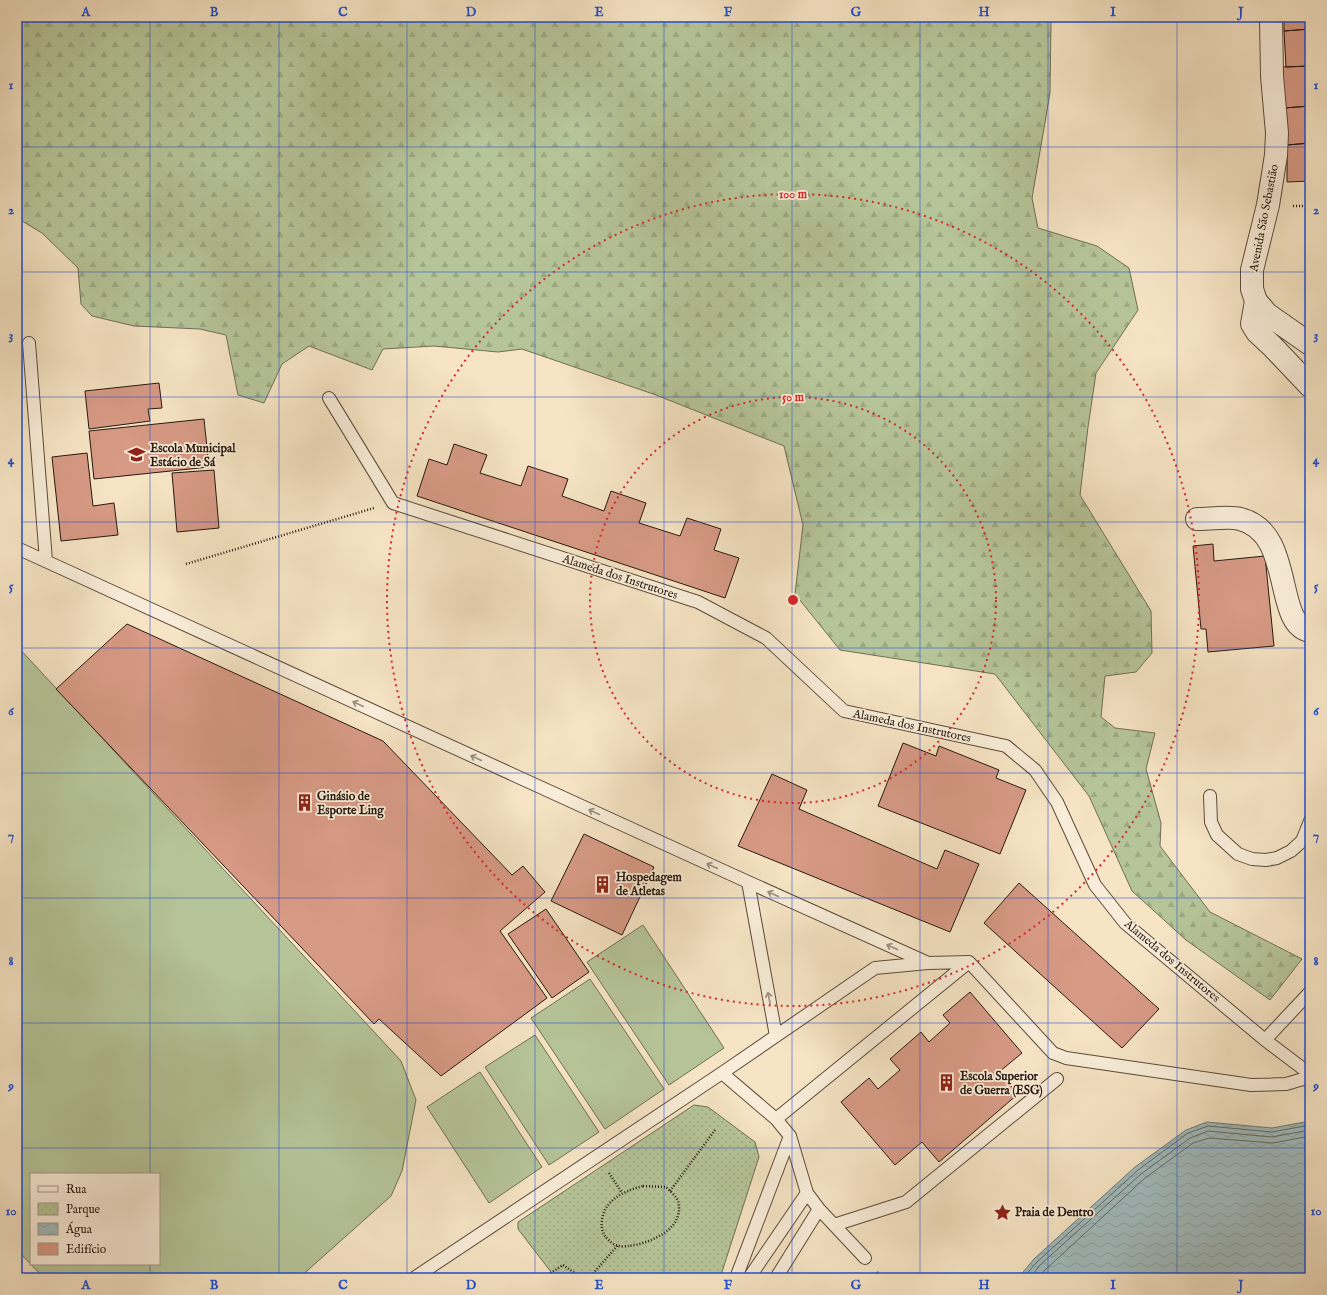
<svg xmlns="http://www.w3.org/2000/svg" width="1327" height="1295" font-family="'IM FELL English',serif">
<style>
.grass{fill:#b6c599;stroke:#6f6f54;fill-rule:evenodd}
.forest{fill:url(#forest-firs);stroke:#6f6f54}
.park{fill:url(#park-dots);stroke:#6f6f54}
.water{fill:url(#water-waves);stroke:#717b78}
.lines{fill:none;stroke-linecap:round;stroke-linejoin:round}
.shore{stroke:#646a66;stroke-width:1}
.building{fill:#d79a85;stroke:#28190f}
.lane-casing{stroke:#5c4c3c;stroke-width:14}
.street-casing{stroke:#5c4c3c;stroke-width:24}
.path{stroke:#28190f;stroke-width:2.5;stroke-dasharray:1 2;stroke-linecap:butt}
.lane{stroke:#f9edd9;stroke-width:12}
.street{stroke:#f9edd9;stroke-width:22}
.oneway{stroke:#9b8e7e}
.grid{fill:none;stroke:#1d4ed8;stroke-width:1;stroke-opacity:0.55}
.ring{fill:none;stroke:#d62828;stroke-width:2;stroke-dasharray:2 4}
.labels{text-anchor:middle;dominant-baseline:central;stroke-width:3.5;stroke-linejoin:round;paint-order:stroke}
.street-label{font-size:12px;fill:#28190f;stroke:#f9edd9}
.poi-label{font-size:12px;font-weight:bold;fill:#28190f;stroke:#f9edd9;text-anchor:start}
.centre{fill:#d62828;stroke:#f9edd9;stroke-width:2}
.ring-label{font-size:12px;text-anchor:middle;font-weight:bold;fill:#d62828;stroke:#f9edd9;stroke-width:3.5;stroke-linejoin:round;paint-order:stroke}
.neatline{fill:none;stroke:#1d4ed8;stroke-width:1.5}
.grid-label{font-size:13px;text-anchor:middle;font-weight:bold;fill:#1d4ed8}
</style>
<defs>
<pattern id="forest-firs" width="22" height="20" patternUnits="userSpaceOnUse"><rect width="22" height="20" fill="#b6c599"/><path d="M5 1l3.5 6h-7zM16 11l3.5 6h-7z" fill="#9ca983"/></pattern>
<pattern id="park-dots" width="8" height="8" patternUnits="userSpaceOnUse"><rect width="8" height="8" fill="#b6c599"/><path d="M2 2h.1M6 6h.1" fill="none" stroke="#9ca983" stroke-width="1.8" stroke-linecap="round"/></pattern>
<pattern id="water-waves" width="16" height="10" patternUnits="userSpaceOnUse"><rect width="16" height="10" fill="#a1bcbe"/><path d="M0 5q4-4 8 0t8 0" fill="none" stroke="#8ba1a2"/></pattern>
</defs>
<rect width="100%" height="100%" fill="#f6e4c4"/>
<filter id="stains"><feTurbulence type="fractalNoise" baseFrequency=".005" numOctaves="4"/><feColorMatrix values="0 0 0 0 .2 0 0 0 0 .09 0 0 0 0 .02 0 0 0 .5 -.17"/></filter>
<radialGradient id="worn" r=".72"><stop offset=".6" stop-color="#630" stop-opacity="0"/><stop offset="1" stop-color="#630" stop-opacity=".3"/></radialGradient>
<path class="grass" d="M17 646 401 1061 416 1100 402 1171 391 1196 299 1278H44L17 1250ZM31 1174H159V1264H31Z
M643 925 724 1048 669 1085 587 962Z
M590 979 664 1089 605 1129 531 1018Z
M535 1035 599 1132 549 1165 485 1067Z
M480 1072 542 1167 489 1203 427 1107Z"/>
<path class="forest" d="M17 17H1052L1051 23 1050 93 1032 198 1038 228 1097 246 1129 268 1138 310 1096 373 1088 427 1080 495 1151 611 1152 653 1136 672 1105 676 1101 717 1115 728 1155 733 1146 769 1161 823 1160 846 1210 912 1302 959 1270 1000 1186 940 1132 891 1089 796 995 674 840 650 795 594 803 525 784 446 656 395 522 349 498 352 434 346 383 349 372 370 309 346 282 364 264 403 238 395 226 335 200 329 134 326 92 316 81 304 78 268 42 233 17 218Z"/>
<path class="park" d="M694 1105 708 1107 755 1142 759 1157 720 1278H550L551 1272 518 1229V1222Z"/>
<path class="water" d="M1310 1121V1278H1018L1034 1259 1135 1167 1186 1130 1207 1122 1272 1128Z"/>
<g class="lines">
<path class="shore" d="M1023 1278 1037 1262 1138 1170 1188 1133 1208 1126 1272 1132 1310 1125
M1030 1278 1040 1265 1141 1174 1190 1138 1208 1131 1272 1137 1310 1130
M1038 1278 1045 1270 1145 1178 1193 1143 1209 1138 1273 1143 1310 1136"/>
</g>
<path class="building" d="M1284 17H1310V29L1284 31Z
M1310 29V66L1286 67 1284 31Z
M1310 66V106L1284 108 1281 67Z
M1310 106V143L1287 145 1284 108Z
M1310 143V181L1287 182V145Z
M159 383 162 408 148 409 150 421 89 429 85 391Z
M204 419 209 467 94 479 89 431Z
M454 444 487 455 480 473 521 486 528 466 568 479 562 496 604 511 611 491 646 503 639 523 680 536 687 518 721 529 714 550 739 558 725 598 417 496 429 459 447 465Z
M87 453 93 506 114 503 118 535 61 541 52 457Z
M214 470 219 528 177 532 172 473Z
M1213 544 1214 561 1265 556 1274 646 1208 652 1206 629H1201L1193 546Z
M127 624 383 741 512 875 523 866 545 892 500 931 547 998 441 1076 379 1019 374 1024 56 689Z
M903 743 936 756 939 746 999 770 996 778 1026 790 1000 854 878 806Z
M772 774 807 790 799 809 937 869 945 850 979 864 950 932 738 846Z
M584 834 654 867 622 935 551 901Z
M1019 883 1159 1009 1122 1048 984 923Z
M546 909 589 972 552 998 508 934Z
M970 992 1022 1053 999 1072 1018 1094 939 1162 922 1142 895 1165 841 1102 869 1078 878 1089 900 1070 890 1059 921 1032 929 1042 950 1023 943 1015Z"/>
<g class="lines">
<defs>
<path id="lane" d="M29 343 46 561
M329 398 393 503 698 602 766 638 844 711 1006 746 1035 770 1057 802 1095 885 1125 923 1265 1040 1310 1074
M17 548 748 882 928 963
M1210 796 1211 822 1217 835 1238 854 1252 859 1266 860 1277 858 1291 851 1302 841 1310 821
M748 882 776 1036
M1265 1040 1310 992
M722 1073 776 1119 790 1136 736 1278
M776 1119 969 962
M790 1136 807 1193 819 1209 865 1258
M834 1225 906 1202 1057 1079
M414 1278 722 1073 875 968 928 963 969 962 1053 1053 1066 1058 1251 1085 1286 1084 1310 1077
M749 1278 807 1193
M776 1278 819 1209"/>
<path id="street" d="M1271 17 1272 76 1277 133 1276 155 1268 205 1252 270V289L1256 301 1267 314 1310 344
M1256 301 1252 324 1257 332 1273 347 1310 386
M1197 519C1208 519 1231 516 1240 519 1295 532 1273 624 1310 631"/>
</defs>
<use href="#lane" class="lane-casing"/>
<use href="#street" class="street-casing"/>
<path class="path" d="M1293 206H1310
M186 564 374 508
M609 1173 622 1193
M643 1186 666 1187C671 1192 679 1198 679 1206 681 1231 648 1244 628 1246 626 1246 622 1247 619 1246 613 1245 608 1240 605 1236 601 1230 601 1222 603 1215 608 1198 627 1190 643 1186Z
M670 1191 715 1130
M877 1272 882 1278
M543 1278 563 1265 582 1278
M589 1278 618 1245"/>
<use href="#lane" class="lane"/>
<use href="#street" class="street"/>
</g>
<defs><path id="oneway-shaft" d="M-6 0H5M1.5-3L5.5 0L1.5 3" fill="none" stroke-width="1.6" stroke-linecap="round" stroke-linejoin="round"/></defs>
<g class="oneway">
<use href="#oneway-shaft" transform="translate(358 704) rotate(-155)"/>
<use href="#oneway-shaft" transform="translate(476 758) rotate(-155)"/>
<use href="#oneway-shaft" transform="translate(594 812) rotate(-155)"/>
<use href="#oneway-shaft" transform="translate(712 866) rotate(-155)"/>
<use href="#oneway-shaft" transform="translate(773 894) rotate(-156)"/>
<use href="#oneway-shaft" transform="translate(892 947) rotate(-156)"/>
<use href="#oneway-shaft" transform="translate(769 998) rotate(-101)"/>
</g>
<path class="grid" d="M150 17V1174M279 17V1278M407 17V1278M535 17V1278M664 17V1278M792 17V1278M920 17V1278M1048 17V1278M1177 17V1278M17 147H1310M17 272H1310M17 397H1310M17 522H1310M17 648H1310M17 773H1310M17 898H1310M17 1023H1310M17 1148H1310M150 1264V1278"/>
<g class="ring">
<circle cx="793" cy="600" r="203"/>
<circle cx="793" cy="600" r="406"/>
</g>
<defs>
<symbol id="school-bare" viewBox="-9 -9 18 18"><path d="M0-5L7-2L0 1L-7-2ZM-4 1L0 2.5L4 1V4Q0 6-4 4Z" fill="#8f2418" stroke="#f9edd9" stroke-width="2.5" paint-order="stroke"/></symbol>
<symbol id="building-bare" viewBox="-9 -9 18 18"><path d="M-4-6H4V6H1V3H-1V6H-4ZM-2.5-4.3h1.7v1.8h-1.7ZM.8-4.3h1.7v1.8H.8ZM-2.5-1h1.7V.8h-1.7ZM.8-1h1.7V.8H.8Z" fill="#8f2418" stroke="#f9edd9" stroke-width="2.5" paint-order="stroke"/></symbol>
<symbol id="sight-bare" viewBox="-9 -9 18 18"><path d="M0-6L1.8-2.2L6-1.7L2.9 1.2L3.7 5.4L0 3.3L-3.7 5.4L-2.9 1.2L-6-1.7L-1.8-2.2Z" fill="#8f2418" stroke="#f9edd9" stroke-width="2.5" paint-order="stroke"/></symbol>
</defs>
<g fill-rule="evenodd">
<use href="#school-bare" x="124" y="442" width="25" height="25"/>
<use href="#building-bare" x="292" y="790" width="25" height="25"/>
<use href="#building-bare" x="590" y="872" width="25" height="25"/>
<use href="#building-bare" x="934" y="1070" width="25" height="25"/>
<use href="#sight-bare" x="990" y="1200" width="25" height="25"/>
</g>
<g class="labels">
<g class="street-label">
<text transform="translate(1264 218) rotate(-79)">Avenida São Sebastião</text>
<text transform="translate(620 577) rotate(18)">Alameda dos Instrutores</text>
<text transform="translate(912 726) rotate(12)">Alameda dos Instrutores</text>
<text transform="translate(1172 961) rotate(40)">Alameda dos Instrutores</text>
</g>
<g class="poi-label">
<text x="150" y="448">Escola Municipal<tspan x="150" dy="14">Estácio de Sá</tspan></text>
<text x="317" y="796">Ginásio de<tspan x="317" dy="14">Esporte Ling</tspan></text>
<text x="616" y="877">Hospedagem<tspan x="616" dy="14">de Atletas</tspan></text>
<text x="960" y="1076">Escola Superior<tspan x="960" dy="14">de Guerra (ESG)</tspan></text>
<text x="1015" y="1212">Praia de Dentro</text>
</g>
</g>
<circle cx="793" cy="600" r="6" class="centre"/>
<g class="ring-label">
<text x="793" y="198">100 m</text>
<text x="793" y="401">50 m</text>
</g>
<rect width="1327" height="1295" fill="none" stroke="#f6e4c4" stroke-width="44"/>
<rect x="30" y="1173" width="130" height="92" fill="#f9edd9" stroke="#a59888"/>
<rect x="38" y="1186" width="20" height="6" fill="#f9edd9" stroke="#a59888"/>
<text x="66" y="1193" font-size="12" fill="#28190f">Rua</text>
<rect x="38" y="1203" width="20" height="12" fill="url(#park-dots)" stroke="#a59888"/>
<text x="66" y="1213" font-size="12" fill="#28190f">Parque</text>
<rect x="38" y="1223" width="20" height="12" fill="url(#water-waves)" stroke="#a59888"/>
<text x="66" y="1233" font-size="12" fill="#28190f">Água</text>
<rect x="38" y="1243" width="20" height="12" fill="#d79a85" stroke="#a59888"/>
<text x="66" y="1253" font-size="12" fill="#28190f">Edifício</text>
<rect x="22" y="22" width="1283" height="1251" class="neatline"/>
<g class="grid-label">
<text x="86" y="16">A</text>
<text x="214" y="16">B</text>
<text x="343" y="16">C</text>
<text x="471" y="16">D</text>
<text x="599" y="16">E</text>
<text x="728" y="16">F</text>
<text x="856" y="16">G</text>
<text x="984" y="16">H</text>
<text x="1113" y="16">I</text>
<text x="1241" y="16">J</text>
<text x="11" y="89">1</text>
<text x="1316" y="89">1</text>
<text x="11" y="214">2</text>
<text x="1316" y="214">2</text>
<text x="11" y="339">3</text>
<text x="1316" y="339">3</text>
<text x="11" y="464">4</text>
<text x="1316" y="464">4</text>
<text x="11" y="590">5</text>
<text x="1316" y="590">5</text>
<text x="11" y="715">6</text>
<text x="1316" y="715">6</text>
<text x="11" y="840">7</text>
<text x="1316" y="840">7</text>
<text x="11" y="965">8</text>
<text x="1316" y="965">8</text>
<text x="11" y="1090">9</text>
<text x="1316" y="1090">9</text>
<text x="11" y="1215">10</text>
<text x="1316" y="1215">10</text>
<text x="86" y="1289">A</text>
<text x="214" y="1289">B</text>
<text x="343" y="1289">C</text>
<text x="471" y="1289">D</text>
<text x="599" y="1289">E</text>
<text x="728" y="1289">F</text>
<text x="856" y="1289">G</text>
<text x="984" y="1289">H</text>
<text x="1113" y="1289">I</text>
<text x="1241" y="1289">J</text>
</g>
<rect width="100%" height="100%" filter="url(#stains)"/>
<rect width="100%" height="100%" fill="url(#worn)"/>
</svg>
